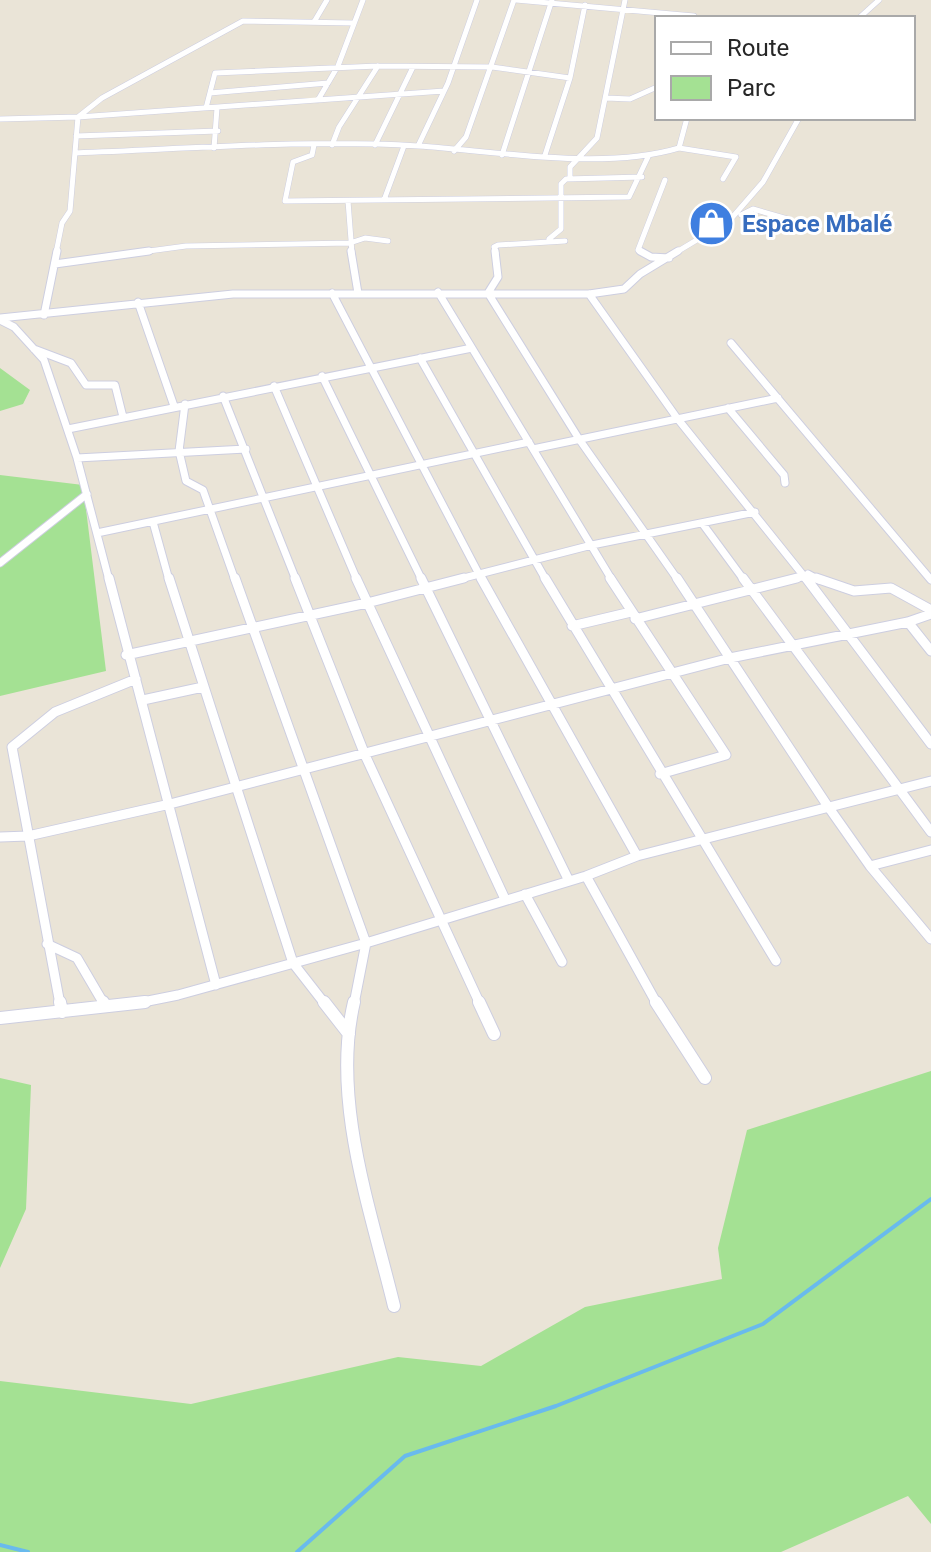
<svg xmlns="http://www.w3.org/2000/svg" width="931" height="1552" font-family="Roboto,sans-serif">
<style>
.green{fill:#a4e193}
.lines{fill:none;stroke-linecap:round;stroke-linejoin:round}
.stream{stroke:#69baed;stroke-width:4}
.street-far3-casing{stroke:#cdcee0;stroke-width:6}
.street-far2-casing{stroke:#cdcee0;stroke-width:9}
.street-far1-casing{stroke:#cdcee0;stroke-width:11}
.street-casing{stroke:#cdcee0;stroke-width:14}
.street-far3{stroke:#fff;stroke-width:5}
.street-far2{stroke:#fff;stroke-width:7}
.street-far1{stroke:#fff;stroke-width:9}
.street{stroke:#fff;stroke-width:12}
.labels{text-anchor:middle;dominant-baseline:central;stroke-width:6;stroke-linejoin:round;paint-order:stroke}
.far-shop-label{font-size:24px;font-weight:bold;fill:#366cbe;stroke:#fff;text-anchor:start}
</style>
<rect width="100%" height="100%" fill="#eae4d7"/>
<path class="green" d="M0 368 30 390 23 404 0 411Z
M0 475 83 485 106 671 0 696Z
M931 1071V1524L908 1496 781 1552H0V1381L191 1404 398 1357 481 1366 585 1307 722 1279 718 1248 747 1130Z
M0 1078 31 1085 26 1209 0 1268Z"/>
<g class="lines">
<path class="stream" d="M0 1545 28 1552
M297 1552 405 1456 556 1406 763 1324 931 1199"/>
<defs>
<path id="street-far3" d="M516 0 694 16
M859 18 879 0
M314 22 327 0
M210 93 328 83
M606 98 630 99 657 87
M318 100 338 66 363 0
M206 108 215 73 378 66 492 67 570 78
M710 118H730
M0 119 78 117 444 91
M76 136 218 131
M314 145 312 155 293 162 285 201 629 197 648 157
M332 145 339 127 378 66
M375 145 413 67
M418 146 448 83 477 0
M214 148 217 108
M679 148 736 157 723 179
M454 151 466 137 514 0
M76 153C189 149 305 139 418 146 499 151 601 171 679 148L687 118
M502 155 552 0
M545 155 570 78 585 5
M570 177V167L597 138 625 0
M384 200 404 146
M348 201 352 253
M741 215 753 209 791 220
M549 239 561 229V184L566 179 642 177
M56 253 62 223 70 211 78 117 102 98 243 21 353 23
M134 253 186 246 350 243 365 238 388 241
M496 253 494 247 498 245 565 241
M644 253 638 250 665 180
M675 253 730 220 763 182 799 118"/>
<path id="street-far2" d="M351 251 358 293
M495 251 498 277 488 293 579 439 678 580
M640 251 651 257 669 258
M55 264 149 251
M332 293 482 580
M589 294 677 418 807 580
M138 302 174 406
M44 315 57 251
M0 318 233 294H589L624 289 640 274 678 251
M0 320 14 327 44 360 77 458 109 580
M731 343 931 580
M472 348 612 580
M34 349 71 363 86 385H115L123 417
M420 358 546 580
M322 376 422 580
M274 386 357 580
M223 396 296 580
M185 404 179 451 186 481 203 490 235 580
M728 408 784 475 785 483
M68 429 472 348 438 292
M533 449 778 398
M77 458 246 449
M153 522 169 580
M702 523 744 580
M97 533 529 442
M0 563 87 494
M808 574 819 580
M456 580 592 545 755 512
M789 580 805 576"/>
<path id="street-far1" d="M109 578 216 985
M169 578 293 963 325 1004
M235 578 366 943 354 1004
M295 578 365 755 480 1004
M356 578 505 899
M421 578 569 881
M481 578 637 856
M545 578 776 961
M610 578 726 755 660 774
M677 578 827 805 870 866 931 939
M743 578 931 832
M806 578 931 744
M816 578 854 591 891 588 931 610
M635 619 797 578
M908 622 931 651
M572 626 631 612
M126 655 367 603 464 578
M143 700 203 687
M0 837 28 836 170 804 730 658 908 622 931 614
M870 866 931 850
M586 876 657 1004
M525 894 562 962
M47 944 77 958 104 1004
M60 1004 12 747 55 712 136 679
M133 1004 178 995 366 943 586 876 637 856 931 781"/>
<path id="street" d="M60 1002 62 1012
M103 1002 105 1006
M324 1002 349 1034
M354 1002C331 1100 371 1211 394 1306
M479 1002 494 1034
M656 1002 705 1078
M0 1018 145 1002"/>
</defs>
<use href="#street-far3" class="street-far3-casing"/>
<use href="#street-far2" class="street-far2-casing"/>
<use href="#street-far1" class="street-far1-casing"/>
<use href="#street" class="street-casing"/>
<use href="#street-far3" class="street-far3"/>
<use href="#street-far2" class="street-far2"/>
<use href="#street-far1" class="street-far1"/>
<use href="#street" class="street"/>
</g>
<defs>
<symbol id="shop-disc" viewBox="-11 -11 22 22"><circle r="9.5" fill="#3f7fe0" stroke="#fff"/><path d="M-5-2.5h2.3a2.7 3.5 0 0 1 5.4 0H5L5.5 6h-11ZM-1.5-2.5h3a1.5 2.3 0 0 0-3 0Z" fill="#fff"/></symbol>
</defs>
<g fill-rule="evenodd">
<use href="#shop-disc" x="686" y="198" width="51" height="51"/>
</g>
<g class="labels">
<g class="far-shop-label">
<text x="742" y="224">Espace Mbalé</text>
</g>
</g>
<rect x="655" y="16" width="260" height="104" fill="#ffffff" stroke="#a9a9a9" stroke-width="2"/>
<rect x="671" y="42" width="40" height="12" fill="#ffffff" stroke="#a9a9a9" stroke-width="2"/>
<text x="727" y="56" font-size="24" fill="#272727">Route</text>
<rect x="671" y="76" width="40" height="24" fill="#a4e193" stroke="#a9a9a9" stroke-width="2"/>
<text x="727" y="96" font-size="24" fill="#272727">Parc</text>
</svg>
